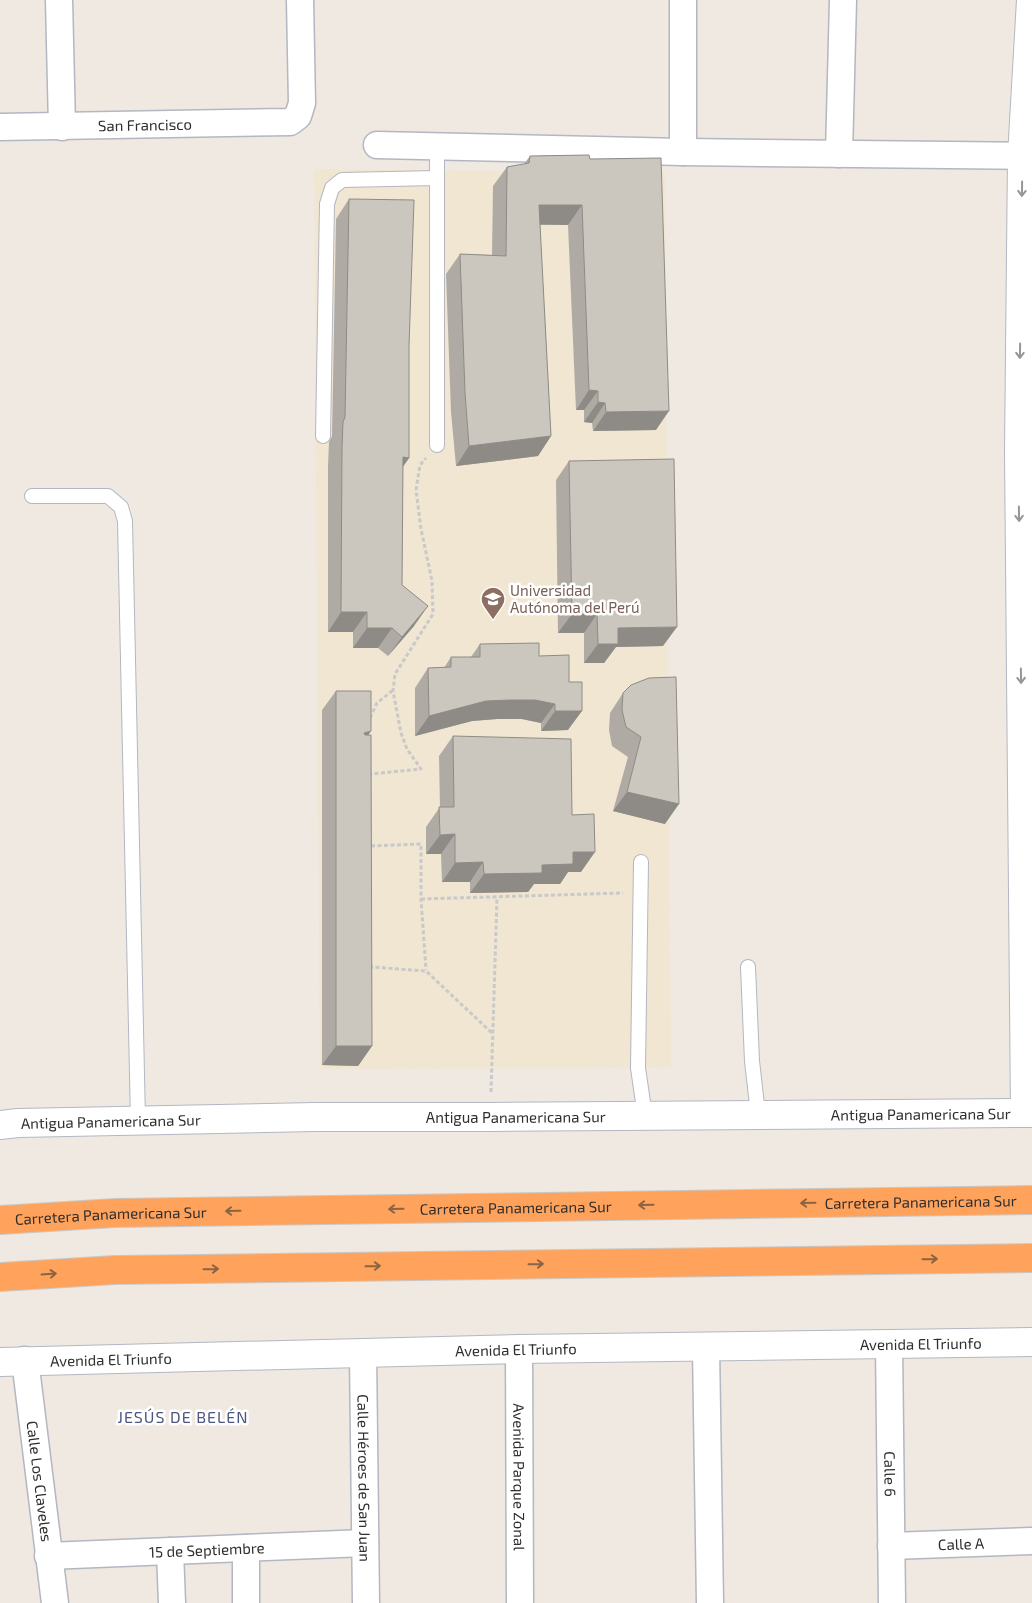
<svg xmlns="http://www.w3.org/2000/svg" width="1032" height="1603" font-family="'Exo 2',sans-serif">
<style>
.education{fill:#f0e6d1}
.lines{fill:none;stroke-linecap:round;stroke-linejoin:round}
.service-casing{stroke:#b4b7c1;stroke-width:16}
.minor-casing{stroke:#b4b7c1;stroke-width:29}
.tertiary-casing{stroke:#b4b7c1;stroke-width:30}
.secondary-casing{stroke:#b4b7c1;stroke-width:30}
.motorway-casing{stroke:#c9c9c9;stroke-width:30}
.path{stroke:#c9c9c9;stroke-width:3;stroke-dasharray:4 2.5;stroke-linecap:butt}
.service{stroke:#fff;stroke-width:14}
.minor{stroke:#fff;stroke-width:26}
.tertiary{stroke:#fff;stroke-width:28}
.secondary{stroke:#fff;stroke-width:28}
.motorway{stroke:#ffa35c;stroke-width:28}
.wall{fill:#afaba4}
.shaded-wall{fill:#8e8b86}
.building{fill:#cbc7bf;stroke:#8e8b86}
.oneway{stroke:#969696}
.oneway2{stroke:#8c6343}
.labels{text-anchor:middle;dominant-baseline:central;stroke-width:5;stroke-linejoin:round;paint-order:stroke}
.street-label{font-size:15px;fill:#2e2e2e;stroke:#fff}
.education-label{font-size:15px;fill:#785e54;stroke:#fff;text-anchor:start}
.neighbourhood-label{font-size:16px;letter-spacing:1px;fill:#4d5680;stroke:#fff}
</style>
<rect width="100%" height="100%" fill="#efe9e1"/>
<path class="education" d="M314 169 665 173 671 1068 320 1069Z"/>
<g class="lines">
<defs>
<path id="service" d="M437 146V445
M323 436 327 204 332 188 342 180 437 178
M32 496H108L121 507 125 521 138 1121
M641 862 638 1068 645 1116
M748 967 752 1061 758 1114"/>
<g id="minor">
<path d="M59 0 62 127"/>
<path d="M683 0V152"/>
<path id="s1" d="M0 127 290 122 298 116 302 103 300 0"/>
<path d="M377 145 683 152 1032 156"/>
<path d="M839 154 843 0"/>
<path id="s2" d="M889 1344 892 1603"/>
<path d="M706 1348 710 1603"/>
<path id="s3" d="M519 1349 520 1603"/>
<path id="s4" d="M363 1353 366 1603"/>
<path id="s5" d="M25 1360 55 1603"/>
<path id="s6" d="M891 1546 1032 1541"/>
<path d="M246 1548V1603"/>
<path d="M170 1551 172 1603"/>
<path id="s7" d="M48 1556 365 1543"/>
</g>
<path id="tertiary" d="M1025 1113 1019 452 1022 156 1031 0"/>
<g id="secondary">
<path id="s8" d="M0 1125 18 1123 315 1117H491L1032 1113"/>
<path id="s9" d="M0 1362 519 1349 1032 1342"/>
</g>
<g id="motorway">
<path id="s10" d="M0 1220 115 1213 1032 1200"/>
<path d="M0 1277 115 1270 1032 1258"/>
</g>
</defs>
<use href="#service" class="service-casing"/>
<use href="#minor" class="minor-casing"/>
<use href="#tertiary" class="tertiary-casing"/>
<use href="#secondary" class="secondary-casing"/>
<use href="#motorway" class="motorway-casing"/>
<path class="path" d="M370 718 377 703 392 691
M370 776V774L421 769 407 749 401 733 393 691 395 674 433 614 432 581 421 529 416 490 420 465 426 458
M371 846 421 844V899L426 970
M421 899 623 893
M371 965V967L426 971 493 1034
M491 1092 497 898"/>
<use href="#service" class="service"/>
<use href="#minor" class="minor"/>
<use href="#tertiary" class="tertiary"/>
<use href="#secondary" class="secondary"/>
<use href="#motorway" class="motorway"/>
</g>
<path class="wall" d="M589 155 656 430 593 431 592 423 584 422V410H576L568 225H540L551 436 538 456 456 466 451 412 446 274 460 254 492 255 493 186 507 167 524 164 530 156Z
M349 199 409 346V458L403 466 402 585 414 626 388 656 378 648H353V632H328V467L329 442 332 436 336 219Z
M569 461 663 646 616 647 604 663H584V633H558L556 480Z
M480 644 539 656 568 730 541 731V723L522 719H497L472 721 415 736V688L428 668H444L451 657H471Z
M631 685 665 824 613 811 628 757 612 746 609 730 610 713 623 693Z
M336 691 369 735 372 1046 358 1066 322 1065V710Z
M453 736 572 815 581 872H568L560 884H534L528 892 470 893V882H442L441 854H426V827L440 807 439 756Z"/>
<path class="shaded-wall" d="M539 205H582L568 225 526 224Z
M589 390 598 391 584 410H576Z
M598 402 605 403 592 423 584 422Z
M669 411 656 430 593 431 606 412Z
M551 436 538 456 456 466 469 446Z
M403 457 409 458 396 477Z
M428 606 414 626 388 656 402 637Z
M341 612H367L353 632H328Z
M572 614H597L584 633H558Z
M677 627 663 646 616 647 604 663H584L598 644 618 628Z
M367 628H392L378 648H353Z
M510 700H535L555 704 541 723 522 719H497L472 721 415 736 429 716 486 701Z
M555 711H582L568 730 541 731Z
M371 731 357 751 364 733Z
M627 792 679 804 665 824 613 811Z
M455 834 441 854H426L440 835Z
M573 852H595L581 872H568L560 884H534L528 892 470 893 484 874 542 865Z
M483 862 470 882H442L455 863Z
M336 1046H372L358 1066 322 1065Z"/>
<path class="building" d="M589 155 590 159 661 158 669 411 606 412 605 403 598 402V391L589 390 582 205H539L551 436 469 446 465 393 460 254 506 256 507 167 529 163 530 156Z
M349 199 414 200 409 346V458L403 457 402 585 428 606 402 637 392 628H367V612H341L342 447 343 422 345 417Z
M674 459 677 627 618 628V644H598L597 614H572L569 461Z
M539 643V656L569 655V682H582V711H555V704L535 700H510L486 701 429 716 428 668 451 667V657H480V644Z
M676 677 679 804 627 792 641 737 626 727 622 710 623 693 631 685 649 678Z
M336 691H371V731L364 733 365 735H371L372 1046H336Z
M453 736 571 739 572 815 594 814 595 852H573V864L542 865V873L484 874 483 862 455 863V834L440 835 439 807H454Z"/>
<defs><path id="oneway-shaft" d="M-6 0H5M1.5-3L5.5 0L1.5 3" fill="none" stroke-width="1.6" stroke-linecap="round" stroke-linejoin="round" transform="scale(1.25)"/></defs>
<g class="oneway">
<use href="#oneway-shaft" transform="translate(1022 189) rotate(91)"/>
<use href="#oneway-shaft" transform="translate(1020 351) rotate(91)"/>
<use href="#oneway-shaft" transform="translate(1019 514) rotate(89)"/>
<use href="#oneway-shaft" transform="translate(1021 676) rotate(89)"/>
</g>
<g class="oneway2">
<use href="#oneway-shaft" transform="translate(808 1203) rotate(179)"/>
<use href="#oneway-shaft" transform="translate(646 1205) rotate(179)"/>
<use href="#oneway-shaft" transform="translate(396 1209) rotate(179)"/>
<use href="#oneway-shaft" transform="translate(233 1211) rotate(179)"/>
<use href="#oneway-shaft" transform="translate(930 1259) rotate(-1)"/>
<use href="#oneway-shaft" transform="translate(536 1264) rotate(-1)"/>
<use href="#oneway-shaft" transform="translate(373 1266) rotate(-1)"/>
<use href="#oneway-shaft" transform="translate(211 1269) rotate(-1)"/>
<use href="#oneway-shaft" transform="translate(49 1274) rotate(-4)"/>
</g>
<defs>
<symbol id="university-pin" viewBox="-11 -11 22 30"><path d="M0 17L-7.5 6A9.5 9.5 0 1 1 7.5 6Z" fill="#8d6e63" stroke="#fff"/><path d="M0-5L7-2L0 1L-7-2ZM-4 1L0 2.5L4 1V4Q0 6-4 4Z" fill="#fff"/></symbol>
</defs>
<g fill-rule="evenodd">
<use href="#university-pin" x="479" y="585" width="28" height="38"/>
</g>
<g class="labels">
<g class="street-label">
<text stroke="none"><textPath href="#s1" startOffset="145">San Francisco</textPath></text>
<text stroke="none"><textPath href="#s8" startOffset="921">Antigua Panamericana Sur</textPath></text>
<text stroke="none"><textPath href="#s8" startOffset="516">Antigua Panamericana Sur</textPath></text>
<text stroke="none"><textPath href="#s8" startOffset="111">Antigua Panamericana Sur</textPath></text>
<text stroke="none"><textPath href="#s10" startOffset="921">Carretera Panamericana Sur</textPath></text>
<text stroke="none"><textPath href="#s10" startOffset="516">Carretera Panamericana Sur</textPath></text>
<text stroke="none"><textPath href="#s10" startOffset="111">Carretera Panamericana Sur</textPath></text>
<text stroke="none"><textPath href="#s9" startOffset="921">Avenida El Triunfo</textPath></text>
<text stroke="none"><textPath href="#s9" startOffset="516">Avenida El Triunfo</textPath></text>
<text stroke="none"><textPath href="#s9" startOffset="111">Avenida El Triunfo</textPath></text>
<text stroke="none"><textPath href="#s2" startOffset="130">Calle 6</textPath></text>
<text stroke="none"><textPath href="#s3" startOffset="128">Avenida Parque Zonal</textPath></text>
<text stroke="none"><textPath href="#s4" startOffset="125">Calle Héroes de San Juan</textPath></text>
<text stroke="none"><textPath href="#s5" startOffset="122">Calle Los Claveles</textPath></text>
<text stroke="none"><textPath href="#s6" startOffset="70">Calle A</textPath></text>
<text stroke="none"><textPath href="#s7" startOffset="159">15 de Septiembre</textPath></text>
</g>
<g class="education-label">
<text x="510" y="590">Universidad<tspan x="510" dy="17">Autónoma del Perú</tspan></text>
</g>
<g class="neighbourhood-label">
<text x="183" y="1416">JESÚS DE BELÉN</text>
</g>
</g>
</svg>
